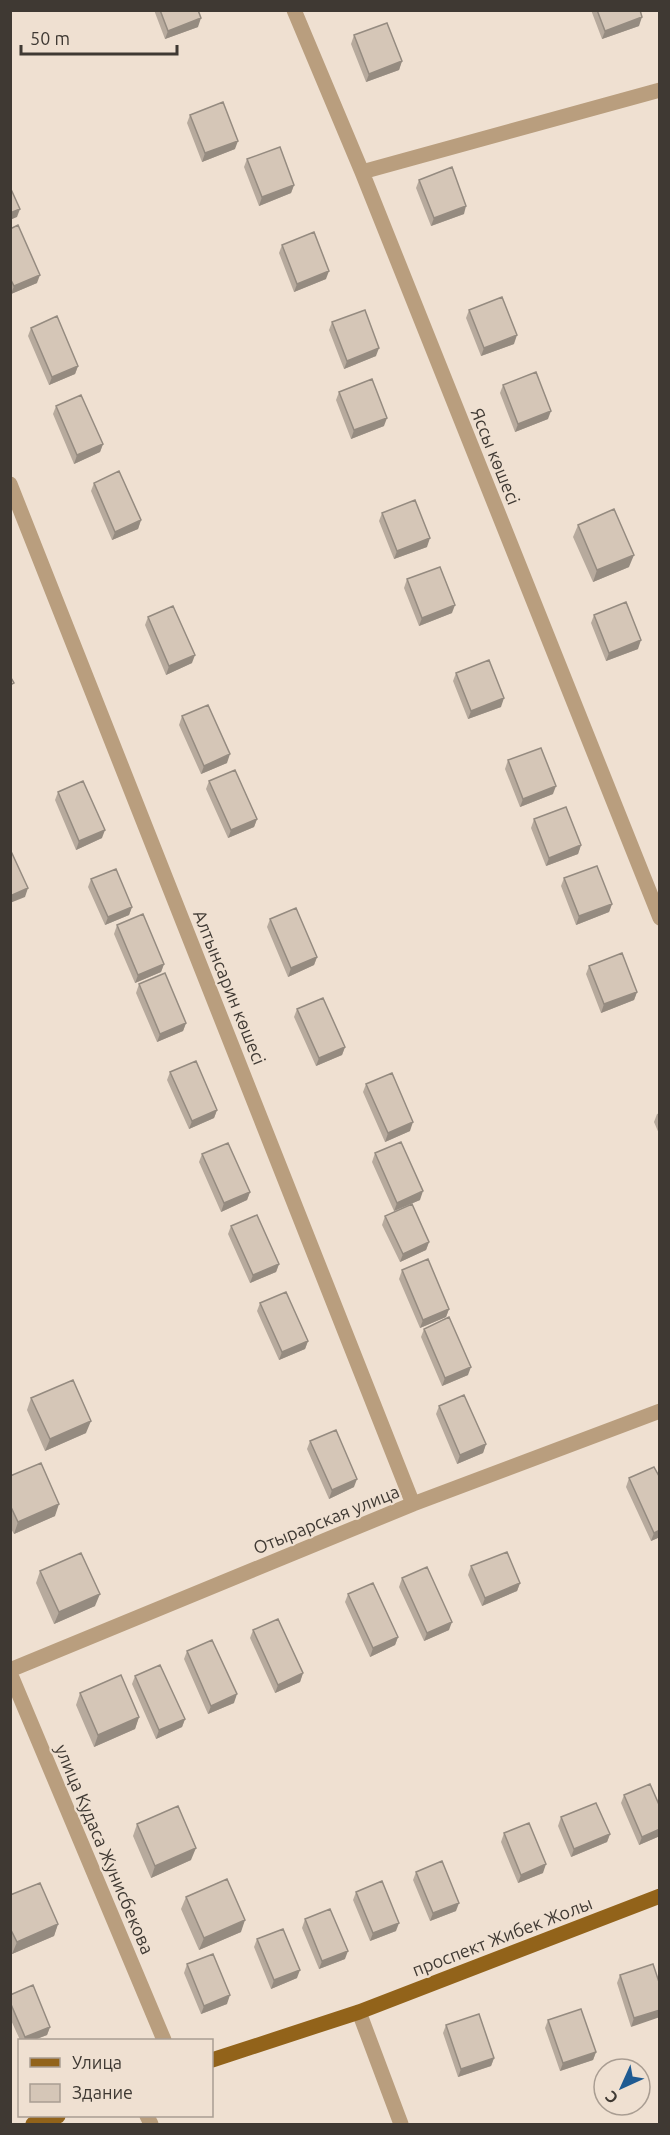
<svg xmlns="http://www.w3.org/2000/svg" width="670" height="2135" font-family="Ubuntu,sans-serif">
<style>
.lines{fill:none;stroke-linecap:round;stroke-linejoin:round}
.minor{stroke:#b99e7e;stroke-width:15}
.major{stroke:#92631a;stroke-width:15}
.wall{fill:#b7aa9d}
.shaded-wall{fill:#958b80}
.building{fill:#d5c6b7;stroke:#958b80;stroke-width:1.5}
.labels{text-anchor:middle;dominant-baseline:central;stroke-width:4.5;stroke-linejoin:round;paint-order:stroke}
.street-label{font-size:18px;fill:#3f3933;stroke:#efe0d1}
</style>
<rect width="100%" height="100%" fill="#efe0d1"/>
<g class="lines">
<path class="minor" d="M294 10 362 172 660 918
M362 172 660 90
M10 484 413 1504
M10 1670 413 1504 660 1411
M10 1673 164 2040
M359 2012 401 2124
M147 2116 151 2124"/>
<path class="major" d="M212 2060 359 2012 660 1896
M33 2124 58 2116"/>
</g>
<path class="wall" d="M154 10H198V27L165 39Z
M591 10H640L639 26 602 39Z
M354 35 402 61 399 70 366 82 351 44Z
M190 115 235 149 202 162 187 123Z
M247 159 294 185 291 193 259 206 244 167Z
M419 180 464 214 431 226 416 188Z
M10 229 37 283 11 294 10 293Z
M282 245 326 279 294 292 279 253Z
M469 310 514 344 481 356 466 318Z
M332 322 376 356 344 369 329 330Z
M31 328 78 366 75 374 49 385 28 336Z
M503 385 548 419 515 432 500 393Z
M339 392 384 426 351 439 336 400Z
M56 406 103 444 100 452 74 464 53 414Z
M94 483 141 520 138 529 112 540 91 491Z
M382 513 427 547 394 559 379 521Z
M578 525 629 567 593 582 573 537Z
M407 579 452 613 419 626 404 588Z
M594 615 638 649 606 661 591 623Z
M148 617 192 663 166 675 145 625Z
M456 673 501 707 468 719 453 681Z
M182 716 227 763 201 774 179 725Z
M508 760 553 794 520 807 505 769Z
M209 781 257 819 254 827 228 838 206 789Z
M58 792 102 838 76 850 55 800Z
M534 819 581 845 578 854 546 866 531 828Z
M564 878 612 904 609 912 576 925 561 886Z
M91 879 132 907 129 915 105 925 88 887Z
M270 919 317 957 314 965 288 977 267 927Z
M117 925 164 964 161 972 135 983 114 934Z
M589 966 637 992 634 1000 601 1013 586 974Z
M139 984 186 1023 183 1031 157 1042 136 993Z
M297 1009 345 1047 342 1055 316 1066 294 1017Z
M170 1072 217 1110 214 1118 189 1129 167 1080Z
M366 1084 410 1131 385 1142 363 1092Z
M660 1113V1136L654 1122 657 1114Z
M375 1153 420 1200 394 1211 372 1162Z
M202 1154 250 1192 247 1200 221 1212 199 1162Z
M385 1216 429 1242 426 1250 400 1262 382 1225Z
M231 1226 279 1264 276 1272 250 1283 228 1234Z
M402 1270 449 1309 446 1317 420 1328 399 1279Z
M260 1303 308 1341 305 1349 279 1360 257 1311Z
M424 1329 468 1375 442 1386 421 1337Z
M31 1398 86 1433 45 1451 27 1410Z
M439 1406 486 1444 483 1453 457 1464 436 1414Z
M310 1441 354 1487 329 1499 307 1449Z
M10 1476 55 1516 14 1534 10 1527Z
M629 1478H660V1537L651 1541 626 1487Z
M471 1566 520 1583 517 1591 482 1606 468 1575Z
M40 1571 95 1606 54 1624 36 1583Z
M402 1578 449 1630 424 1641 399 1587Z
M348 1594 398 1637 395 1645 370 1657 345 1602Z
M253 1630 303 1673 300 1682 275 1693 250 1638Z
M187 1651 234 1703 208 1714 184 1659Z
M135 1676 185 1719 182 1727 156 1739 132 1684Z
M80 1693 139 1717 135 1729 94 1747 76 1705Z
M624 1795 660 1807V1836L639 1845 621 1803Z
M561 1817 610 1834 607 1842 571 1857 558 1826Z
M137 1824 191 1860 151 1878 133 1836Z
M504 1833 543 1873 518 1883 501 1842Z
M416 1872 456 1911 430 1921 413 1880Z
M356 1892 396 1931 370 1941 353 1900Z
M10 1895 58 1924 54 1936 12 1954 10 1950Z
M186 1897 241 1932 199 1950 181 1909Z
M305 1919 345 1959 319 1969 302 1928Z
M257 1939 297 1978 271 1989 254 1947Z
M187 1964 227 2004 201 2014 184 1973Z
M620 1975 660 1985 631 2027 617 1983Z
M10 1995 50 2027 47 2035 34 2040H20L10 2018Z
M548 2020 596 2052 593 2060 560 2071 545 2028Z
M446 2025 494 2058 491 2066 458 2077 443 2033Z"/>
<path class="shaded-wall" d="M642 17 639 26 602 39 605 31Z
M201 18 198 27 165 39 168 31Z
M402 61 399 70 366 82 369 74Z
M238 141 235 149 202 162 205 153Z
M294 185 291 193 259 206 262 197Z
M466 206 464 214 431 226 434 218Z
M20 209 17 217 10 220V213Z
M329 271 326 279 294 292 297 284Z
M40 275 37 283 11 294 14 286Z
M517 335 514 344 481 356 484 348Z
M379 348 376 356 344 369 347 361Z
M78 366 75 374 49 385 52 377Z
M551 411 548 419 515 432 518 424Z
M387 418 384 426 351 439 354 430Z
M103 444 100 452 74 464 77 455Z
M141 520 138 529 112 540 115 532Z
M430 538 427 547 394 559 397 551Z
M634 555 629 567 593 582 597 570Z
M455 605 452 613 419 626 422 618Z
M641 640 638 649 606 661 609 653Z
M195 655 192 663 166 675 169 666Z
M504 698 501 707 468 719 471 711Z
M230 754 227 763 201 774 204 766Z
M556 786 553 794 520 807 523 799Z
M257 819 254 827 228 838 231 830Z
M105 830 102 838 76 850 79 841Z
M581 845 578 854 546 866 549 858Z
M28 888 25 897 10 903V896Z
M612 904 609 912 576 925 579 916Z
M132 907 129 915 105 925 108 917Z
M317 957 314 965 288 977 291 968Z
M164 964 161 972 135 983 138 975Z
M637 992 634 1000 601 1013 604 1004Z
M186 1023 183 1031 157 1042 160 1034Z
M345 1047 342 1055 316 1066 319 1058Z
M217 1110 214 1118 189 1129 192 1121Z
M413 1122 410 1131 385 1142 388 1133Z
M423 1191 420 1200 394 1211 397 1203Z
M250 1192 247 1200 221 1212 224 1203Z
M429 1242 426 1250 400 1262 403 1254Z
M279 1264 276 1272 250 1283 253 1275Z
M449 1309 446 1317 420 1328 423 1320Z
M308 1341 305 1349 279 1360 282 1352Z
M471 1367 468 1375 442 1386 445 1378Z
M91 1421 86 1433 45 1451 50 1439Z
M486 1444 483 1453 457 1464 460 1455Z
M357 1479 354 1487 329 1499 332 1490Z
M59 1504 55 1516 14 1534 18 1522Z
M660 1530V1537L651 1541 654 1533Z
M520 1583 517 1591 482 1606 485 1598Z
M100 1594 95 1606 54 1624 59 1612Z
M452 1622 449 1630 424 1641 427 1633Z
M398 1637 395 1645 370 1657 373 1648Z
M303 1673 300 1682 275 1693 278 1685Z
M237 1694 234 1703 208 1714 211 1706Z
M139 1717 135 1729 94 1747 98 1735Z
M185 1719 182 1727 156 1739 159 1730Z
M660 1829V1836L639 1845 642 1837Z
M610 1834 607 1842 571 1857 574 1849Z
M196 1848 191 1860 151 1878 155 1866Z
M546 1864 543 1873 518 1883 521 1875Z
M459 1903 456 1911 430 1921 433 1913Z
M245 1920 241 1932 199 1950 204 1938Z
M399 1923 396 1931 370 1941 373 1933Z
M58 1924 54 1936 12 1954 17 1942Z
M348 1951 345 1959 319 1969 322 1961Z
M300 1970 297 1978 271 1989 274 1980Z
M230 1995 227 2004 201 2014 204 2006Z
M660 2010V2017L631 2027 634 2018Z
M50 2027 47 2035 34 2040H24L25 2037Z
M596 2052 593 2060 560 2071 563 2063Z
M494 2058 491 2066 458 2077 461 2069Z"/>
<path class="building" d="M160 10H198L201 18 168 31Z
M597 10H640L642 17 605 31Z
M387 23 402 61 369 74 354 35Z
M223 102 238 141 205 153 190 115Z
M280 147 294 185 262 197 247 159Z
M452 167 466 206 434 218 419 180Z
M10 187 20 209 10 213Z
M18 225 40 275 14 286 10 278V229Z
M314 232 329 271 297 284 282 245Z
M502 297 517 335 484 348 469 310Z
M365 310 379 348 347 361 332 322Z
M57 316 78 366 52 377 31 328Z
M536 372 551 411 518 424 503 385Z
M372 379 387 418 354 430 339 392Z
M81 395 103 444 77 455 56 406Z
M119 471 141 520 115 532 94 483Z
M415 500 430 538 397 551 382 513Z
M614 509 634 555 597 570 578 525Z
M440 567 455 605 422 618 407 579Z
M626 602 641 640 609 653 594 615Z
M173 606 195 655 169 666 148 617Z
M489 660 504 698 471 711 456 673Z
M10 676 14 683 10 685Z
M208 705 230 754 204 766 182 716Z
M541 748 556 786 523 799 508 760Z
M235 770 257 819 231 830 209 781Z
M83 781 105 830 79 841 58 792Z
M566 807 581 845 549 858 534 819Z
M10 849 28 888 10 896Z
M597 866 612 904 579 916 564 878Z
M116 869 132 907 108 917 91 879Z
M296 908 317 957 291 968 270 919Z
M143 914 164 964 138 975 117 925Z
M622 953 637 992 604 1004 589 966Z
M165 973 186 1023 160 1034 139 984Z
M323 998 345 1047 319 1058 297 1009Z
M196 1061 217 1110 192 1121 170 1072Z
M392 1073 413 1122 388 1133 366 1084Z
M401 1142 423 1191 397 1203 375 1153Z
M228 1143 250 1192 224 1203 202 1154Z
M412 1204 429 1242 403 1254 385 1216Z
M257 1215 279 1264 253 1275 231 1226Z
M428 1259 449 1309 423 1320 402 1270Z
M286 1292 308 1341 282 1352 260 1303Z
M449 1317 471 1367 445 1378 424 1329Z
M73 1380 91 1421 50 1439 31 1398Z
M464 1395 486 1444 460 1455 439 1406Z
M336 1430 357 1479 332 1490 310 1441Z
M41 1463 59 1504 18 1522 10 1505V1476Z
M654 1467 660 1478V1530L654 1533 629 1478Z
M507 1552 520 1583 485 1598 471 1566Z
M81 1553 100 1594 59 1612 40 1571Z
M427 1567 452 1622 427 1633 402 1578Z
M373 1583 398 1637 373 1648 348 1594Z
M278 1619 303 1673 278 1685 253 1630Z
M212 1640 237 1694 211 1706 187 1651Z
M160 1665 185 1719 159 1730 135 1676Z
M121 1675 139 1717 98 1735 80 1693Z
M650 1784 660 1807V1829L642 1837 624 1795Z
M596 1803 610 1834 574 1849 561 1817Z
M178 1806 196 1848 155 1866 137 1824Z
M529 1823 546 1864 521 1875 504 1833Z
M442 1861 459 1903 433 1913 416 1872Z
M227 1879 245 1920 204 1938 186 1897Z
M382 1881 399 1923 373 1933 356 1892Z
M40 1883 58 1924 17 1942 10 1928V1895Z
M330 1909 348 1951 322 1961 305 1919Z
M283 1929 300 1970 274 1980 257 1939Z
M213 1954 230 1995 204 2006 187 1964Z
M653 1964 660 1985V2010L634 2018 620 1975Z
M33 1985 50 2027 25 2037 10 2002V1995Z
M581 2009 596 2052 563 2063 548 2020Z
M479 2014 494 2058 461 2069 446 2025Z"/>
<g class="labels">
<g class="street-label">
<text transform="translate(496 456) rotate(68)">Яссы көшесі</text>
<text transform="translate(230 987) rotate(68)">Алтынсарин көшесі</text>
<text transform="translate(326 1519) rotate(-22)">Отырарская улица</text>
<text transform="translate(105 1849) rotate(67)">улица Кудаса Жунисбекова</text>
<text transform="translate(502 1936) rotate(-21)">проспект Жибек Жолы</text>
</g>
</g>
<rect width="670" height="2135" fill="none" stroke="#3f3933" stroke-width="24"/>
<rect x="18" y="2039" width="195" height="78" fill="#efe0d1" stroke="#a99d92" stroke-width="1.5"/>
<rect x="30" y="2058" width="30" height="9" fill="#92631a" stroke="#a99d92" stroke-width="1.5"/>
<text x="72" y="2069" font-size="18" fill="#3f3933">Улица</text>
<rect x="30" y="2084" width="30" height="18" fill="#d5c6b7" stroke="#a99d92" stroke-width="1.5"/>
<text x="72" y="2099" font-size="18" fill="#3f3933">Здание</text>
<g transform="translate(622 2087) rotate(225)"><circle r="28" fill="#efe0d1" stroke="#a99d92" stroke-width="1.5"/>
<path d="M0-4.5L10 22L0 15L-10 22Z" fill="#1f5b92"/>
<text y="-9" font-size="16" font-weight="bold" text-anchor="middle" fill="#3f3933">С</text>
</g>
<path d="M21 45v9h156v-9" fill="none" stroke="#3f3933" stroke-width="3"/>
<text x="30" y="45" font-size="18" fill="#3f3933" stroke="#efe0d1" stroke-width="4.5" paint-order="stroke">50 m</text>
</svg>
